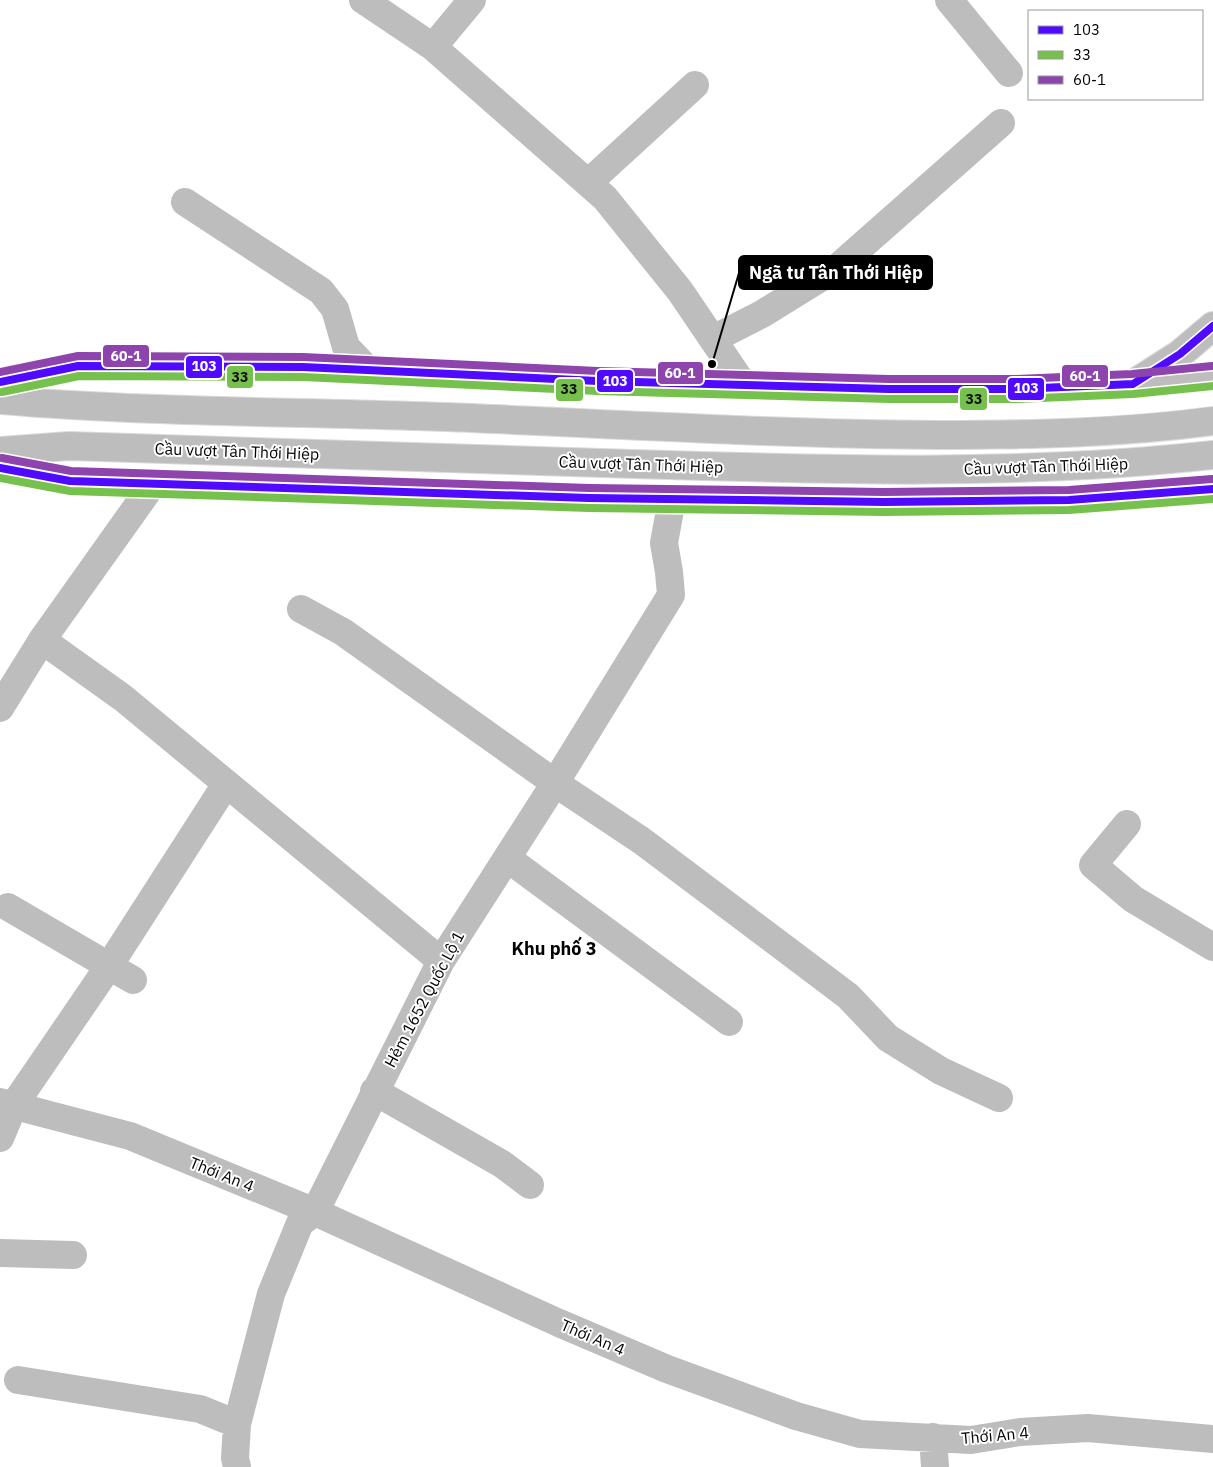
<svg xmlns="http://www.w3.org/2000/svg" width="1213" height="1467" font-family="'IBM Plex Sans',sans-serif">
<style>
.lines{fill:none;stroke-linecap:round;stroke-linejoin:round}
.major-casing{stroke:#dbdbdb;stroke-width:30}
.highway-casing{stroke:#dbdbdb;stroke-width:30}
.minor{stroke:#bdbdbd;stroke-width:28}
.major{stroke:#bdbdbd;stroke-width:28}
.highway{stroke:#bdbdbd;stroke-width:28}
.bus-1-casing{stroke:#fff;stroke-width:11}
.bus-2-casing{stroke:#fff;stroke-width:11}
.bus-3-casing{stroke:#fff;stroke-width:11}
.bus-1{stroke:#4f0aff;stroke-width:8}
.bus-2{stroke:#76c04d;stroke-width:8}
.bus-3{stroke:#8e44ad;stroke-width:8}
.labels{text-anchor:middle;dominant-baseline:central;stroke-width:4;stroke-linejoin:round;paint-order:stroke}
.street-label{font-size:16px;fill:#000;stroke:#fff}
.neighbourhood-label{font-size:18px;font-weight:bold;fill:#000;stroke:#fff}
.leader{fill:none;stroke:#000;stroke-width:2}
.callout-dot{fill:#000;stroke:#fff;stroke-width:2}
.callout{fill:#000;stroke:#000;stroke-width:2}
.callout-label{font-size:18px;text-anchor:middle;font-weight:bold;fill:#fff}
.line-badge{stroke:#fff;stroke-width:2}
.badge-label{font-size:14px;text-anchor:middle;font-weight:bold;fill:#fff}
.pale-badge-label{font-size:14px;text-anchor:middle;font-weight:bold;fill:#111}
</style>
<rect width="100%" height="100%" fill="#fff"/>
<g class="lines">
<defs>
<path id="major" d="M1133 384 1180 354 1213 326"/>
<path id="highway" d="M0 382 78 366 303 367 598 381 889 389H1017L1133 384 1213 376
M0 400C164 414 329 411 494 419 642 426 791 434 939 435 1031 435 1122 433 1213 421
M0 451 69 446C257 452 445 458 633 464 826 470 1021 476 1213 455
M0 468 70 481 589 498 884 502 1069 500 1213 489"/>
</defs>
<use href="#major" class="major-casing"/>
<use href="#highway" class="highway-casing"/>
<path class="minor" d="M363 0 433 47 605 198 680 291 743 384
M949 0 1009 73
M433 47 472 0
M588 183 695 85
M185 202 321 291 335 309 346 347 368 370
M713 339 762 314 838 267 1001 123
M301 609 343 632 555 783 642 841 848 996 888 1038 941 1071 999 1098
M42 640 123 698 441 961
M0 708 42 640 153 484
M1127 824 1093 865 1133 899 1213 947
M507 858 729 1022
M8 907 133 980
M374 1091 502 1164 530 1185
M0 1102 130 1136 315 1212 559 1323 667 1369 796 1416 860 1434 971 1440 1020 1432 1088 1428 1213 1439
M0 1138 14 1105 109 966 226 784
M0 1253 73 1255
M18 1380 200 1409 237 1424
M933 1437 935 1467
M237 1467 235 1458 237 1424 271 1294 300 1223 315 1212 441 961 555 783 671 595 669 572 664 543 672 499"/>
<use href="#major" class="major"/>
<use href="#highway" class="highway"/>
<defs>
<path id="bus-1" d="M0 382 78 366 303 367 598 381 889 389H1017L1133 384 1180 354 1213 326
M0 468 70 481 589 498 884 502 1069 500 1213 489"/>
<path id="bus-2" d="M2 392 79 376 303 377 598 391 889 399H1017L1133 394 1213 386
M0 478 70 491 589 508 884 512 1069 510 1213 499"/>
<path id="bus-3" d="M0 372 78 356 303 357 598 371 889 379H1017L1132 374 1212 366
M2 458 71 471 589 488 884 492 1069 490 1212 479"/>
</defs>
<use href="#bus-1" class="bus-1-casing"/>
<use href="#bus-2" class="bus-2-casing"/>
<use href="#bus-3" class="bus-3-casing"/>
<use href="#bus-1" class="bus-1"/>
<use href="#bus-2" class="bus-2"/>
<use href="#bus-3" class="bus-3"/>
</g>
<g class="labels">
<g class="street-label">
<text transform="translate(237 451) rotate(2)">Cầu vượt Tân Thới Hiệp</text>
<text transform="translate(641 464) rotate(2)">Cầu vượt Tân Thới Hiệp</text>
<text transform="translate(1046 466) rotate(-2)">Cầu vượt Tân Thới Hiệp</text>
<text transform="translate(424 999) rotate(-62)">Hẻm 1652 Quốc Lộ 1</text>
<text transform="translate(222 1174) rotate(22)">Thới An 4</text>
<text transform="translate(593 1337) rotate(23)">Thới An 4</text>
<text transform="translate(995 1435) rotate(-5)">Thới An 4</text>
</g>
<g class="neighbourhood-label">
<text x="554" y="948">Khu phố 3</text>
</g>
</g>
<path class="leader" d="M712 364L739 273"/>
<circle class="callout-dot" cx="712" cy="364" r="5"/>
<rect class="callout" x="739" y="256" width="193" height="33" rx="5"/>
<g class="callout-label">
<text x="836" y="279">Ngã tư Tân Thới Hiệp</text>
</g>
<g class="line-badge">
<rect x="102" y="344" width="48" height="24" rx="5" fill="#8e44ad"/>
<rect x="185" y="355" width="38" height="24" rx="5" fill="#4f0aff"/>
<rect x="657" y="361" width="47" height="24" rx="5" fill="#8e44ad"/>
<rect x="1061" y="364" width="48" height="24" rx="5" fill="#8e44ad"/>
<rect x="226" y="365" width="28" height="24" rx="5" fill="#76c04d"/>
<rect x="596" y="369" width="38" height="24" rx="5" fill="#4f0aff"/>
<rect x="1007" y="377" width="38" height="24" rx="5" fill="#4f0aff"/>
<rect x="555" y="378" width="29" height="24" rx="5" fill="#76c04d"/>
<rect x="959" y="387" width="29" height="24" rx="5" fill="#76c04d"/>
</g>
<g class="badge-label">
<text x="126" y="361">60-1</text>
<text x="204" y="371">103</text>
<text x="680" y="378">60-1</text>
<text x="1085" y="381">60-1</text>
<text x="615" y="386">103</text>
<text x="1026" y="393">103</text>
</g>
<g class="pale-badge-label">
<text x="240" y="382">33</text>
<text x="569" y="394">33</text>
<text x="974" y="404">33</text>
</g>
<rect x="1028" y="10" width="175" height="90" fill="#ffffff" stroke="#999999"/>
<rect x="1038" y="26" width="25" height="8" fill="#4f0aff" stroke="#999999"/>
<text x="1073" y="35" font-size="15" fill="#000000">103</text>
<rect x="1038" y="51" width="25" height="8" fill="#76c04d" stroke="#999999"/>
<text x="1073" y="60" font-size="15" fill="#000000">33</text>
<rect x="1038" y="76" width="25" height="8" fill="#8e44ad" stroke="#999999"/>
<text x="1073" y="85" font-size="15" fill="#000000">60-1</text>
</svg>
